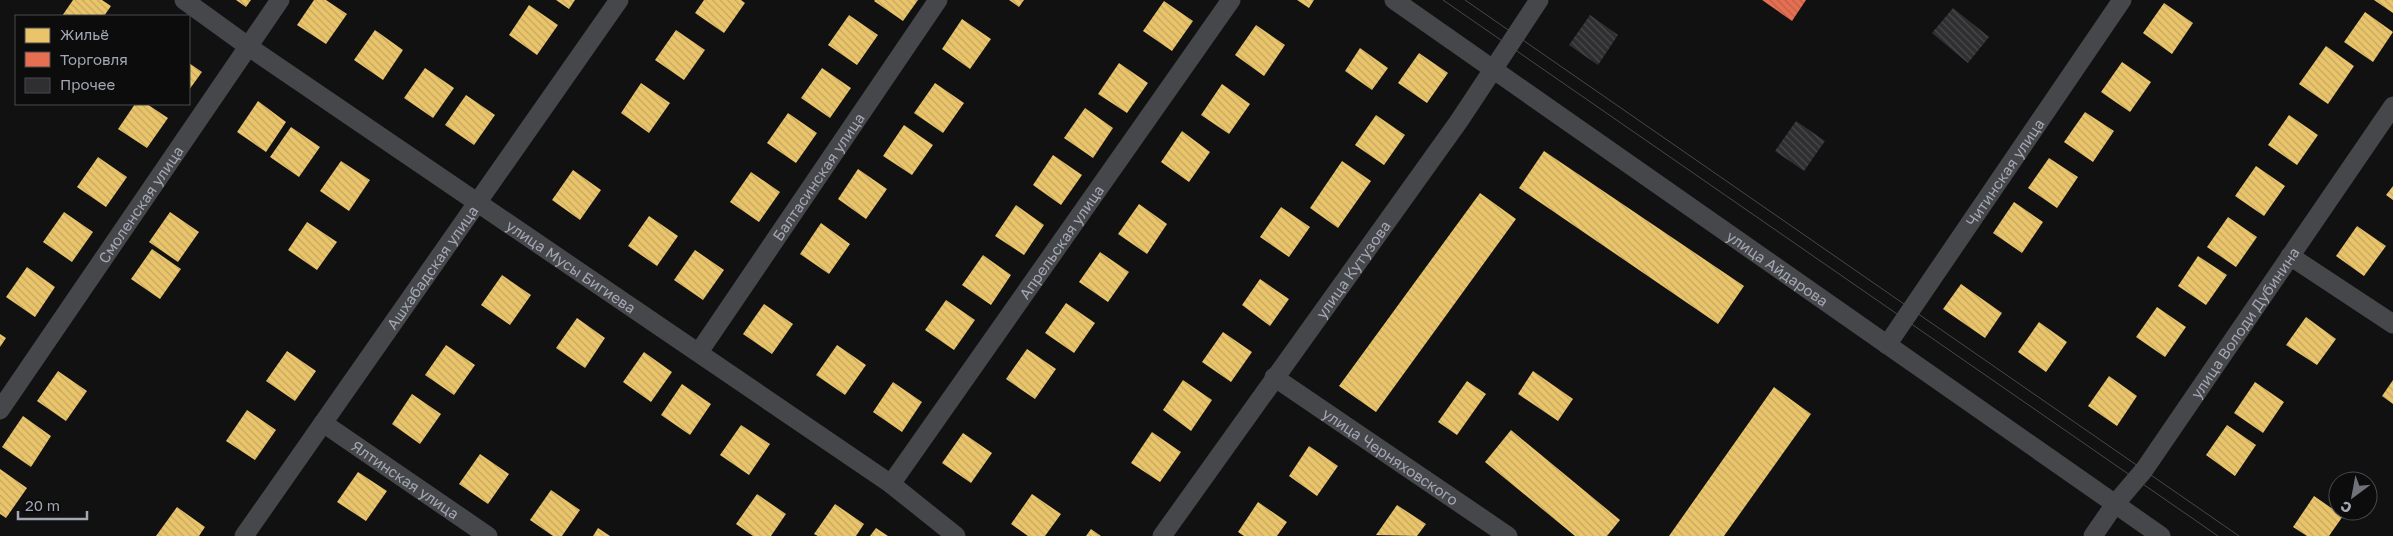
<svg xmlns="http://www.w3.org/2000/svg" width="2393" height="536" font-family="'Golos Text',sans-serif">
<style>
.homes{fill:url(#homes-back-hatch)}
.shops{fill:url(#shops-back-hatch)}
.building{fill:url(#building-back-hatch)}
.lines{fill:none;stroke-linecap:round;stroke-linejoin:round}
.minor{stroke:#46474a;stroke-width:19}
.tram{stroke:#46484a;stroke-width:1}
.labels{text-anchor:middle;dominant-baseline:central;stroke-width:5;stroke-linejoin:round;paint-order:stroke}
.street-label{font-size:15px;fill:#a2a7b3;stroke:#0c0c0d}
</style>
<defs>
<pattern id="homes-back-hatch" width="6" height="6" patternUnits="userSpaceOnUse" patternTransform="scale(1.25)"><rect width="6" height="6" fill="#e9c46a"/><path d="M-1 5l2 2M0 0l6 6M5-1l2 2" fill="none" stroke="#c4a760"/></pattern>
<pattern id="shops-back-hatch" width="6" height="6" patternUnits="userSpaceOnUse" patternTransform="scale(1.25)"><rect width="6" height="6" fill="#e76f51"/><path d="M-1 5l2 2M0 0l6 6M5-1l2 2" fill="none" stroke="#ba604a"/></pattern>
<pattern id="building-back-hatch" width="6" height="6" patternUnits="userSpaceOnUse" patternTransform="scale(1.25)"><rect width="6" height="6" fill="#2f2f31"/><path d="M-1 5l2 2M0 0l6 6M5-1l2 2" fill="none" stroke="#4a4a4c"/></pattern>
</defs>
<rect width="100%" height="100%" fill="#111112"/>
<path class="homes" d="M73 0H102L111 6 104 16H62Z
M236 0H251L246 7Z
M314 0H326L347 14 326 44 297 25Z
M556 0H575L569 9Z
M704 0H741L745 3 724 33 695 13Z
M875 0H918L903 21 874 1Z
M1009 0H1024L1019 7Z
M1297 0H1314L1309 8Z
M2374 0H2393V13Z
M1164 1 1193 21 1172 51 1143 31Z
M2164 3 2193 23 2172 54 2143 33Z
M529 5 558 25 537 55 509 35Z
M2365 12 2393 32 2373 62 2344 42Z
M849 15 878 35 857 65 828 45Z
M962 19 991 39 970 69 942 49Z
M1256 25 1285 45 1264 76 1235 55Z
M375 30 403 50 383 80 354 60Z
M676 30 705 50 684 80 655 60Z
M2326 46 2354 66 2328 104 2299 84Z
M1360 48 1388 68 1372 90 1345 71Z
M1419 53 1448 73 1427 103 1398 83Z
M2122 62 2151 82 2130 112 2101 92Z
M189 63 202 72 189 90Z
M1119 63 1148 83 1127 113 1098 94Z
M425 68 454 88 433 118 404 98Z
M822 68 851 88 830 118 801 98Z
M641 83 670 103 649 133 621 113Z
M935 83 964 103 943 133 914 113Z
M1222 84 1250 104 1229 134 1201 115Z
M466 95 495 115 474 145 445 125Z
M258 101 286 122 266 152 237 132Z
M135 104H147L168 118 147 148 118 129Z
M1085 108 1113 128 1093 158 1064 138Z
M2085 112 2114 131 2093 162 2064 142Z
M788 113 817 133 796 163 767 143Z
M1376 115 1405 135 1384 165 1355 145Z
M2289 115 2318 135 2297 165 2268 145Z
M904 125 933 145 912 175 883 156Z
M291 127 320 147 299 177 270 157Z
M1182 131 1210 152 1189 182 1161 162Z
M1544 151 1744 286 1718 324 1519 188Z
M1053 155 1082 175 1061 205 1033 185Z
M98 157 127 177 106 207 77 187Z
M2049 158 2078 177 2057 208 2028 188Z
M341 161 370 180 349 211 320 191Z
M1342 161 1371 181 1338 228 1310 208Z
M2256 166 2285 186 2264 216 2235 196Z
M858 169 887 189 866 219 838 199Z
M573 170 601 190 580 220 552 200Z
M751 172 780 192 759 222 730 202Z
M2393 186V200L2386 195Z
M1480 193 1516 219 1376 412 1339 386Z
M2014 202 2043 222 2022 253 1993 233Z
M1139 204 1167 224 1147 254 1118 234Z
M1016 205 1044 225 1024 255 995 236Z
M1281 207 1310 227 1289 257 1260 237Z
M64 212 93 232 72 262 43 242Z
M170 212 199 232 178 262 149 242Z
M649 216 678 236 657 266 628 246Z
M2228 217 2257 237 2236 267 2207 247Z
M307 222 337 242 317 270 288 250Z
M821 223 850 244 829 274 800 254Z
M2357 226 2386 246 2364 276 2336 256Z
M152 249 181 269 160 299 131 279Z
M695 250 724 270 703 300 674 280Z
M1100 252 1129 272 1108 302 1079 282Z
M983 255 1011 275 991 305 962 285Z
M2198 256 2227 275 2206 305 2178 286Z
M27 267 55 287 35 317 6 297Z
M502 275 531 295 510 325 481 305Z
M1260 279 1289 299 1270 326 1242 305Z
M1961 284 2002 313 1985 338 1943 309Z
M946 300 975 320 954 350 925 330Z
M1066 303 1095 323 1074 353 1045 333Z
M764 304 793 324 772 354 743 334Z
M2157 307 2186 327 2165 357 2136 337Z
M2306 317 2336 339 2317 365 2286 345Z
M577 318 605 338 585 368 556 348Z
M2039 322 2067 342 2046 372 2018 352Z
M1223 332 1252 352 1231 382 1202 362Z
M0 334 6 338 0 347Z
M446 345 475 365 454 395 425 375Z
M837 345 866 365 845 395 816 375Z
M1027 349 1056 369 1035 399 1006 379Z
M287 351 316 371 295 401 266 381Z
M644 352 672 372 651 402 623 382Z
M58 371 87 391 66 421 37 401Z
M1533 371 1573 399 1558 421 1518 394Z
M2109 376 2137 396 2117 426 2088 406Z
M1183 380 1212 400 1191 431 1163 410Z
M2393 380V404L2382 396Z
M1467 381 1486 394 1457 435 1438 422Z
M893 382 922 402 902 432 873 412Z
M2255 382 2284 402 2263 433 2234 413Z
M682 384 711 404 690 435 661 415Z
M1774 387 1811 414 1724 536H1669Z
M412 394 441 414 420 444 392 424Z
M247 410 276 430 255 460 226 441Z
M23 416 51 436 31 467 2 447Z
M741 425 770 444 749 475 720 455Z
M2227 425 2256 445 2235 476 2206 455Z
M1511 430 1620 520 1607 536H1575L1485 462Z
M1152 432 1181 452 1160 482 1131 463Z
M963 433 992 453 971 483 942 463Z
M1309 446 1338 466 1317 496 1289 476Z
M480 454 509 474 488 504 459 484Z
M0 469 27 488 6 518 0 514Z
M358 472 387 491 366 521 337 502Z
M551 490 580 510 562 536H553L530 520Z
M757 494 786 514 771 536H753L736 524Z
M1032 494 1061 514 1045 536H1028L1011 524Z
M2314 496 2343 516 2329 536H2307L2293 527Z
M1258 502 1287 522 1277 536H1244L1238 532Z
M835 504 864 524 856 536H818L814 534Z
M1397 505 1426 524 1417 536 1376 535Z
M177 507 205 527 199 536H156Z
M598 528 610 536H593Z
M876 528 888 536H870Z
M1091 529 1101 536H1086Z"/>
<path class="shops" d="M1762 0H1806L1792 21Z"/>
<path class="building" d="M1953 8 1989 37 1968 63 1932 33Z
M1590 15 1618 35 1598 65 1569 45Z
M1796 121 1825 141 1804 171 1775 151Z"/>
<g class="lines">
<g class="minor">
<path id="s1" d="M184 0 249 47 891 484 956 536"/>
<path id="s2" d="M1394 0 2161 536"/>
<path d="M2290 256 2393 324"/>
<path id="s3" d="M1887 345 2122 0"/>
<path id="s4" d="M699 352 938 0"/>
<path id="s5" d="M1274 377 1508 536"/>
<path id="s6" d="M0 410 280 0"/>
<path id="s7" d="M323 423 488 536"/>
<path id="s8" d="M891 484 1231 0"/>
<path id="s9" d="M244 536 619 0"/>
<path id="s10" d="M1162 536 1459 121 1539 0"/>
<path id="s11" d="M2093 536 2115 504 2144 470 2393 106"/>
</g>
<path class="tram" d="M1443 0 2218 536
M1465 0 2239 536"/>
</g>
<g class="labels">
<g class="street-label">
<text stroke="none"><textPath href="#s3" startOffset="209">Читинская улица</textPath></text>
<text stroke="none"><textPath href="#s4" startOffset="212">Балтасинская улица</textPath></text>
<text stroke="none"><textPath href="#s6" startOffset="249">Смоленская улица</textPath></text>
<text stroke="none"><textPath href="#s8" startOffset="296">Апрельская улица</textPath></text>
<text stroke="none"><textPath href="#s1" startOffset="470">улица Мусы Бигиева</textPath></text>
<text stroke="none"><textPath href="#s9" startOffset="328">Ашхабадская улица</textPath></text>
<text stroke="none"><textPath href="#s2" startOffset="468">улица Айдарова</textPath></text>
<text stroke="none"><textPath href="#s10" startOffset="328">улица Кутузова</textPath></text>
<text stroke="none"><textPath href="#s11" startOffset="262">улица Володи Дубинина</textPath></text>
<text stroke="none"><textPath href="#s5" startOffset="141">улица Черняховского</textPath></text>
<text stroke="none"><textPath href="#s7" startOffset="100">Ялтинская улица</textPath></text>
</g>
</g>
<rect x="15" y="15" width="175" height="90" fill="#0c0c0d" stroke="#484a4f"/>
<rect x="25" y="28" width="25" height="15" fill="#e9c46a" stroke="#484a4f"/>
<text x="60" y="40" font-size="15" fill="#a2a7b3">Жильё</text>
<rect x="25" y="52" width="25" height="15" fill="#e76f51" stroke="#484a4f"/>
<text x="60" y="65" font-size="15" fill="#a2a7b3">Торговля</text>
<rect x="25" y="78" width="25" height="15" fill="#2f2f31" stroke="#484a4f"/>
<text x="60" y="90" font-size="15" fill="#a2a7b3">Прочее</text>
<g transform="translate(2353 496) rotate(212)"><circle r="24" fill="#0c0c0d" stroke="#484a4f"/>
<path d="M0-4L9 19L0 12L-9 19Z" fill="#6f727b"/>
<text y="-8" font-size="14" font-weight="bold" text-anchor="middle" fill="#a2a7b3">С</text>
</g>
<path d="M18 511v8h69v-8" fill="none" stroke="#a2a7b3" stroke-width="2.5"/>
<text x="25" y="511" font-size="15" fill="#a2a7b3" stroke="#0c0c0d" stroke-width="4" paint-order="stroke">20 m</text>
</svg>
